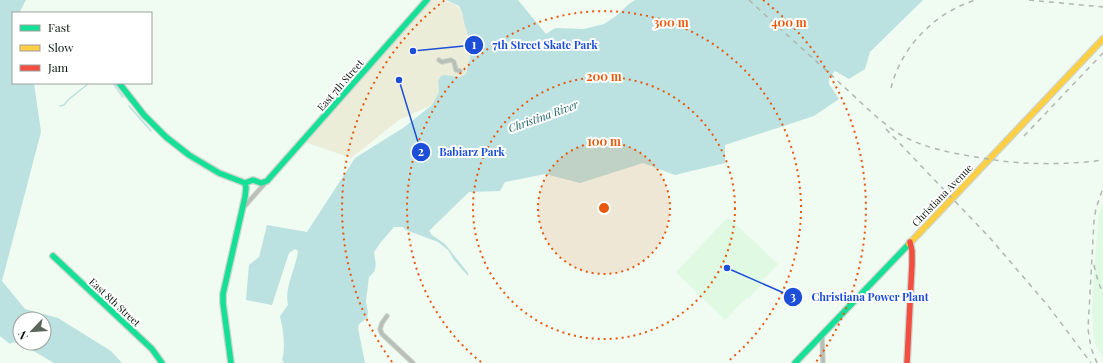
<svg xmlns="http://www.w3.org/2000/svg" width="1103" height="363" font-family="'Playfair Display',serif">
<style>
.built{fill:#e0f9e3}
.green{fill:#ecedd8}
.water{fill:#bbe2e0;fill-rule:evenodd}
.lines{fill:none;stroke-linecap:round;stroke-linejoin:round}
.stream{stroke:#bbe2e0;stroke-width:1.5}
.street-casing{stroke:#ccd5ce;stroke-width:5.5}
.fast-casing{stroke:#ccd5ce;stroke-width:8}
.slow-casing{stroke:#ccd5ce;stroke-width:8}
.jam-casing{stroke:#ccd5ce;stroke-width:8}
.street{stroke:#b9beb7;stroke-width:3.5}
.fast{stroke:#16e098;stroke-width:5.5}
.slow{stroke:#ffcf43;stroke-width:5.5}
.jam{stroke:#f24e42;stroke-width:5.5}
.rail{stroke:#b0b6b1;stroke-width:1.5;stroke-dasharray:5 5;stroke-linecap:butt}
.ring{fill:none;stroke:#e8590c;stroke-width:2;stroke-dasharray:2 4}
.labels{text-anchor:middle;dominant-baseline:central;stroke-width:4;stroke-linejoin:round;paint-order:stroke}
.street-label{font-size:10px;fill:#09140b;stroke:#fff}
.water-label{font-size:11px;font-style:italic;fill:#1e6365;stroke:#fff}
.centre{fill:#e8590c;stroke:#fff;stroke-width:2}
.ring-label{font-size:12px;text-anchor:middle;font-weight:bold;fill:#e8590c;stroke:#fff;stroke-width:4;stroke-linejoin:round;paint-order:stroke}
.leader{fill:none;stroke:#1d4ed8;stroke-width:1.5}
.callout-dot{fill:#1d4ed8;stroke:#fff;stroke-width:1.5}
.mark-label{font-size:12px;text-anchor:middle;font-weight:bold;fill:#fff}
.callout-label{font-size:11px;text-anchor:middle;font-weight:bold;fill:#1d4ed8;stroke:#fff;stroke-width:4;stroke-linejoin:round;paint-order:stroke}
</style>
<rect width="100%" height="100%" fill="#f0fbf2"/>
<path class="built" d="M1103 204V357L1097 348 1094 339 1092 312 1094 273 1099 212Z
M728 217 778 264 761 282 762 284 748 299 747 297 725 320 676 272Z"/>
<path class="green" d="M427 0C440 0 455 0 462 12L472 50 466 74 460 77 445 75 438 81 439 92 432 105 399 120 351 158 305 142Z"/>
<path class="water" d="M0 0H26L19 13H13V83H34L41 132 2 281 25 309 58 318 111 351 122 363H54L25 346 13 342 10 344 0 336ZM20 319H44V343H20Z
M446 0H518L546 34 555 28 584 29 604 24 616 16 629 4 635 0H923L870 52 865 69 849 79 835 71 829 78V84L839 99 814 116 725 145V163L675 175 643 163 580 183 545 174 505 182 500 191 469 192 429 231 432 235 445 244 468 273V276L454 260 448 250 438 242 406 230 403 227H394L381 242 374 252C375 262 379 269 369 277L366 301 368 313 367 318 359 324 358 328 365 363H284L282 360C286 347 283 329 280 316L288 305C284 287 296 269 298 251L295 249 289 253 272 305 246 300 249 265 259 257 267 225 307 232 355 158 403 128 432 105 439 92 438 81 441 76 445 75 460 77 466 74 472 50 470 42 464 22 462 12 459 6Z"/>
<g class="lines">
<path class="stream" d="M113 83 123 97
M60 106 64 105 68 100 89 83
M129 106 151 131"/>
<defs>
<path id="street" d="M439 60 442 62 451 60 454 62 456 70 460 71
M244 207 266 182
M387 316 382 323 380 329 382 334 413 363
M822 334 823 363"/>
<path id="fast" d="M119 83 144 115 166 137 189 155 219 173 245 183
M245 183 253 180 261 183 267 181 427 0
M53 256 152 349 162 363
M231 363 223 303V294L245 197 246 188 245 183
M795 363 909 244"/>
<path id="slow" d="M909 244 1103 39"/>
<path id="jam" d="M907 363 912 264V251L910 242"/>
</defs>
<use href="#street" class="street-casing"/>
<use href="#fast" class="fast-casing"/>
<use href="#slow" class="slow-casing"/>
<use href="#jam" class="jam-casing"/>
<use href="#street" class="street"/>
<use href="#fast" class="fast"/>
<use href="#slow" class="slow"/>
<use href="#jam" class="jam"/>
<path class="rail" d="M749 0C780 29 812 57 843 86 861 102 881 123 901 135 928 150 958 154 988 159 1024 165 1067 165 1103 160
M1029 0 1103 7
M891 88C901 47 935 12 976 0
M886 129 990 238 1049 307 1091 363
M1024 136 1103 53
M1094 265C1096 275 1099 284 1103 294
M1097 363 1091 348 1088 329 1094 221 1096 208 1103 188"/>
</g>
<circle cx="604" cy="208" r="66" fill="#e8590c" fill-opacity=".12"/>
<g class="ring">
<circle cx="604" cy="208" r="66"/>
<circle cx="604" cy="208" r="131"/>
<path d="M481 362A197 197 0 1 1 727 362"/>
<path d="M392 362A262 262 0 0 1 445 0M763 0A262 262 0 0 1 816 362"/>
</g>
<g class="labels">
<g class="street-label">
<text transform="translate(340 85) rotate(-49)">East 7th Street</text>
<text transform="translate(942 195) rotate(-46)">Christiana Avenue</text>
<text transform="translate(115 302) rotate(43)">East 8th Street</text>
</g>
<g class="water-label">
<text transform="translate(543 116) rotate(-20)">Christina River</text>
</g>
</g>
<circle cx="604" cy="208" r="6" class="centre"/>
<g class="ring-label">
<text x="789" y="27">400 m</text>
<text x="671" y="27">300 m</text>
<text x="604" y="81">200 m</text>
<text x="604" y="146">100 m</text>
</g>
<path class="leader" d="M413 51L474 45M399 80L421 152M727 268L793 297"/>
<g class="callout-dot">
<circle cx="413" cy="51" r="4"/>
<circle cx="399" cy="80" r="4"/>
<circle cx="727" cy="268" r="4"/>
<circle cx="474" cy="45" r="10"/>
<circle cx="421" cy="152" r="10"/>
<circle cx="793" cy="297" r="10"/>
</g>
<g class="mark-label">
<text x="474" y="49">1</text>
<text x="421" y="156">2</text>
<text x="793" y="301">3</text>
</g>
<g class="callout-label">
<text x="545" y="49">7th Street Skate Park</text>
<text x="472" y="156">Babiarz Park</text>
<text x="870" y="301">Christiana Power Plant</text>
</g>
<rect x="12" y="12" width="140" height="72" fill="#ffffff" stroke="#9da19d"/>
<rect x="20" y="25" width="20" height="6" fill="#16e098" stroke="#9da19d"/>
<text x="48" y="32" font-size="12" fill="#09140b">Fast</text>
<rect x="20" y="45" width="20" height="6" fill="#ffcf43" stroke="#9da19d"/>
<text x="48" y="52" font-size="12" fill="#09140b">Slow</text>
<rect x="20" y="65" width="20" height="6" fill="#f24e42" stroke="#9da19d"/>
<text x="48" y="72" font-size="12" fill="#09140b">Jam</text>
<g transform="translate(32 331) rotate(245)"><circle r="19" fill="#ffffff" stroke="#9da19d"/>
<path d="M0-3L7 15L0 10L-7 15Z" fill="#5a655c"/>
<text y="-6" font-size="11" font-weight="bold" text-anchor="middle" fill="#09140b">N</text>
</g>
</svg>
